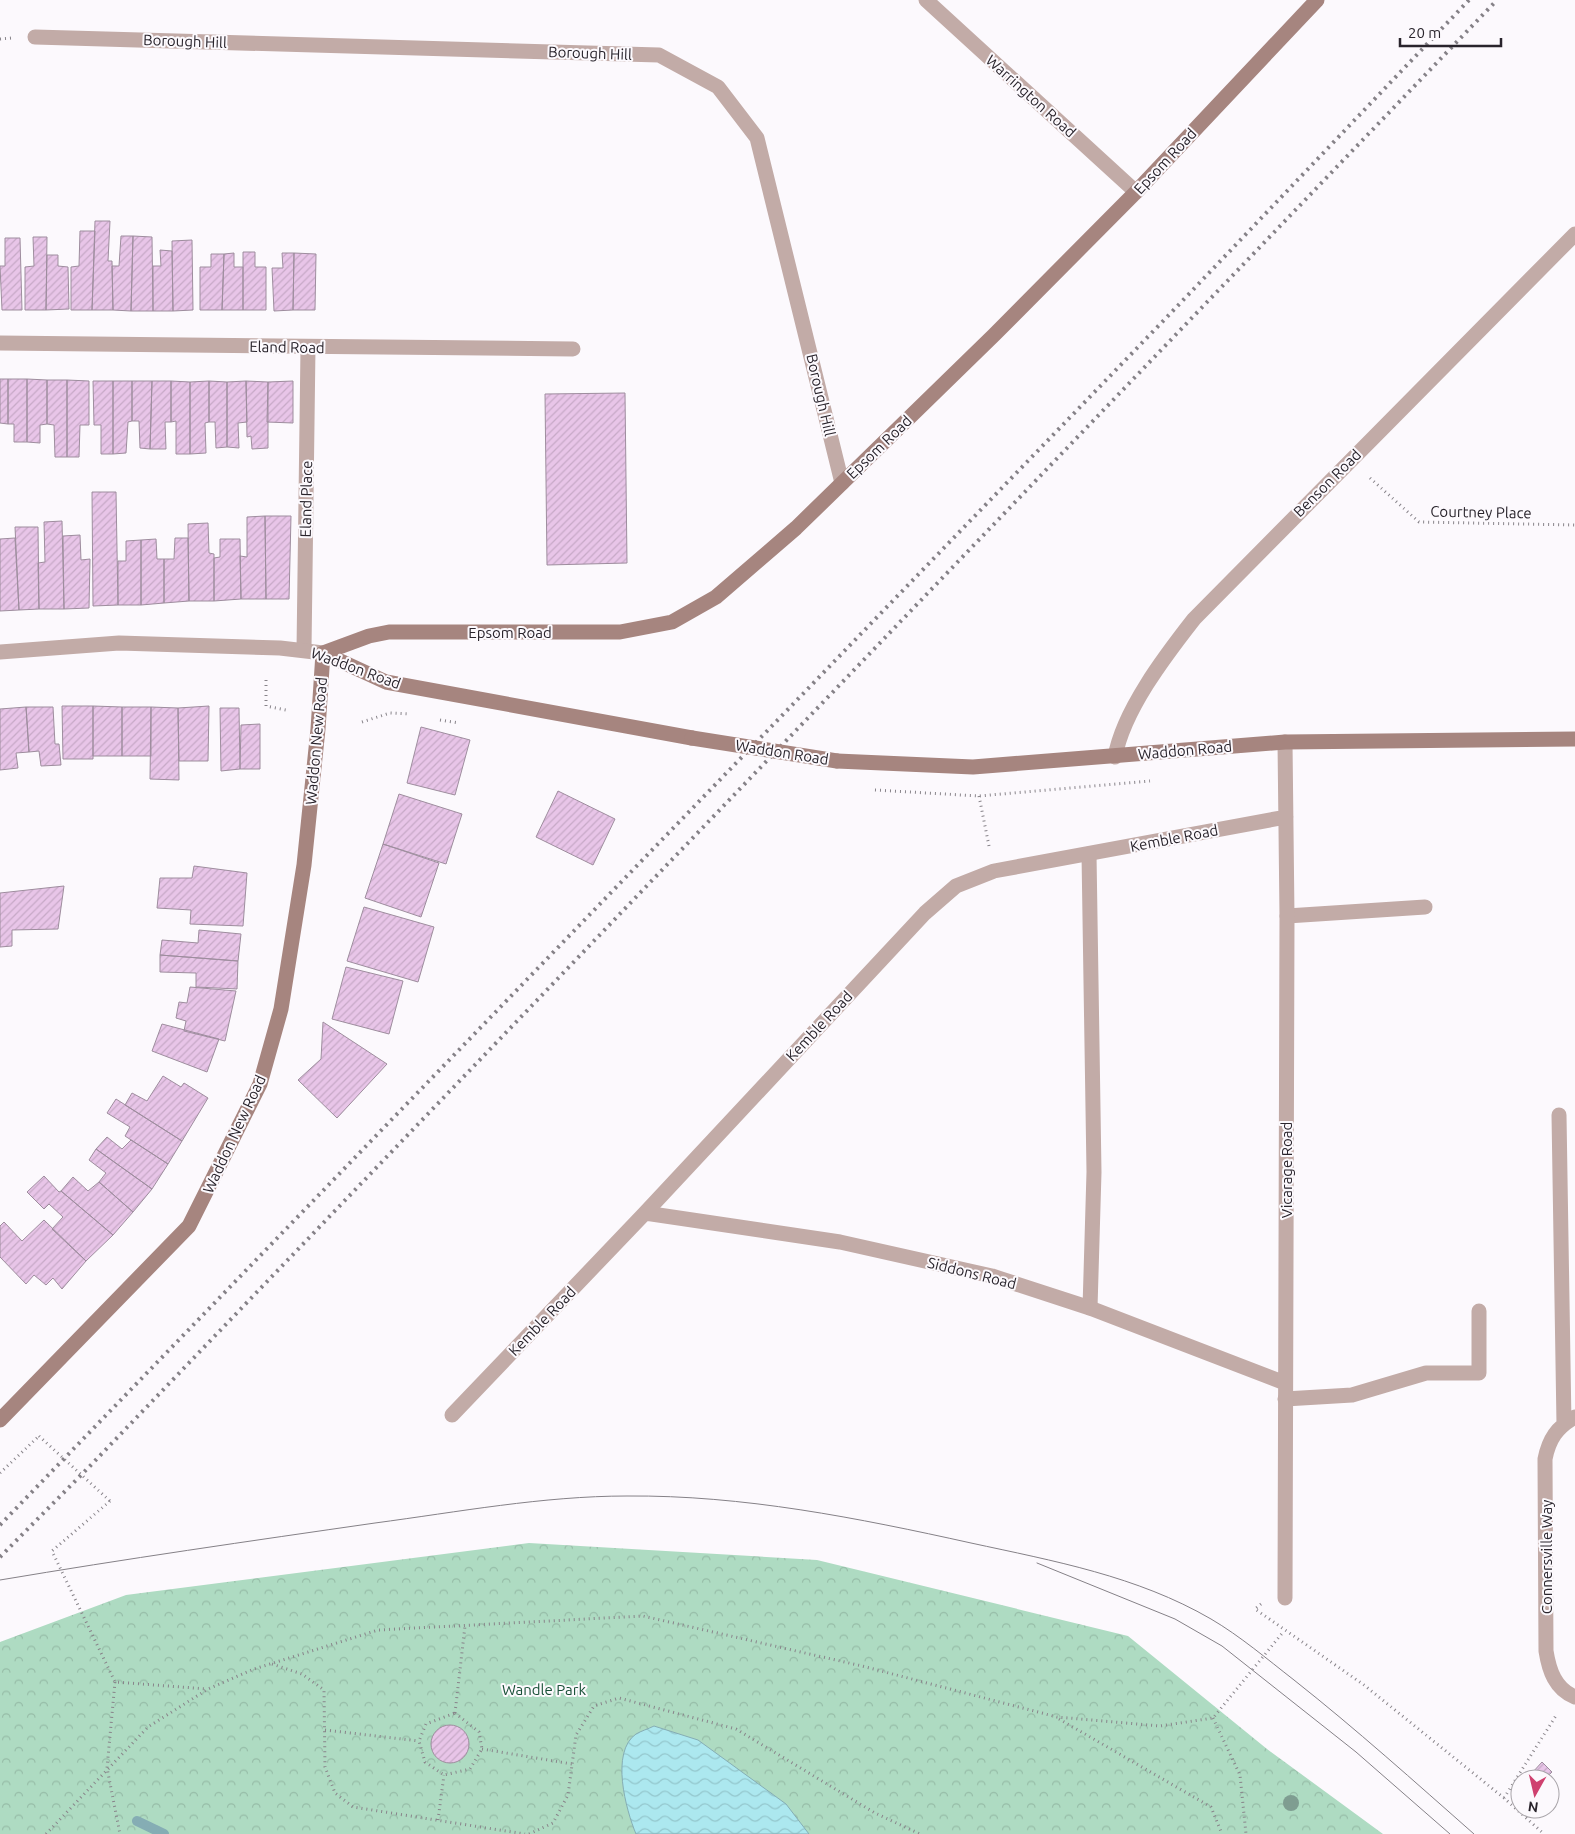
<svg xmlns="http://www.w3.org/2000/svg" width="1575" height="1834" font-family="Ubuntu,sans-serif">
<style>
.park{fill:url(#park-crowns)}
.water{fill:url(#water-waves);stroke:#85adb4}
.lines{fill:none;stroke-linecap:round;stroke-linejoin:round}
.stream{stroke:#85adb4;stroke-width:10}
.building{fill:url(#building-hatch);stroke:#9e8d9e}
.path{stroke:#88848a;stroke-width:3;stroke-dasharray:1 4;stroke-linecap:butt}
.lane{stroke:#c2aba7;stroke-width:15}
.street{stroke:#c2aba7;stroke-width:15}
.secondary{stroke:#a6857f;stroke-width:15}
.tram{stroke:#858187;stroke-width:1}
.rail{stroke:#858187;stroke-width:4;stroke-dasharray:2.5 5;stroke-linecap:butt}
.path-bridge{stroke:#88848a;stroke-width:3;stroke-dasharray:1 4;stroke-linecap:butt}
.secondary-bridge{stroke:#a6857f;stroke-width:15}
.tree{fill:#7f9d91}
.labels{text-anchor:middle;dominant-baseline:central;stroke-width:4;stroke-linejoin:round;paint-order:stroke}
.street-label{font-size:15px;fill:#29242c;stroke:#fcf9fd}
.park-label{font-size:15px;fill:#195138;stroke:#fcf9fd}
</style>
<defs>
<pattern id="park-crowns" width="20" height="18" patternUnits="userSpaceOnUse" patternTransform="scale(1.25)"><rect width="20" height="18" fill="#aedbc2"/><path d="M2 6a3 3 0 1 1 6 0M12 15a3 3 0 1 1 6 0" fill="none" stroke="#96bca7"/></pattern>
<pattern id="water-waves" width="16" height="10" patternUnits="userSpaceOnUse" patternTransform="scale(1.25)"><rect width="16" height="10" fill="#ace8ef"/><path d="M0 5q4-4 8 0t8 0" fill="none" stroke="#94c7cd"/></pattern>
<pattern id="building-hatch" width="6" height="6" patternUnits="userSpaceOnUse" patternTransform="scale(1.25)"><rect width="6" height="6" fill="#e8c5e8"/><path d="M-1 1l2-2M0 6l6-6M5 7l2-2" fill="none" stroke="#c7a9c7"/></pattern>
</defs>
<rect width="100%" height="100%" fill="#fcf9fd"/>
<path class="park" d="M529 1543 817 1560 1128 1636 1267 1749 1383 1834H0V1642L126 1595Z"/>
<path class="water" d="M654 1726 698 1740 786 1804 809 1834H636C626 1810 610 1752 636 1734 641 1731 648 1729 654 1726Z"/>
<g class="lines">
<path class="stream" d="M137 1821 164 1834"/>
</g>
<path class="building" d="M95 221H110L108 261H112L113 310H92Z
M80 231H95L92 310H71V267L79 266Z
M121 236H133L131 311 113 310 112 266H119Z
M133 236 152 237 153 311H131Z
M33 237H47L46 310H25V267L34 266Z
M5 238H20L22 310H2L0 266H5Z
M192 240 193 310 173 311 172 241Z
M160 250 172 251 173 311H153V266H161Z
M243 252H255V267H266V310H243Z
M234 253V267H243V310H222L224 254Z
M282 253H294L293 310 274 311 272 268H283Z
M294 253 316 254 315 310H293Z
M211 254H224L222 310H200V267H211Z
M47 255H58V266L68 267 69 309 46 310Z
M0 379H8V424L0 423Z
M8 379H27V442H14V424H8Z
M27 379 47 380V424L40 425V443L27 442Z
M47 380H67V457H55L54 425 47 424Z
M67 380 89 381V425H80L79 457H67Z
M93 381H113V454H101V425H94Z
M113 381H132V421L128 422 126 453 113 454Z
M132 381H152L150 449 140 448 139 421H132Z
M152 381H171V422H165L166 449H150Z
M171 381 190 382V454H176V421L171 422Z
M209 381 227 382V447L216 448 215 422H209Z
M209 381V422L205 423 206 453 190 454V382Z
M246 381 247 422 238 423 239 448 227 447V382Z
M246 381 268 382V448L252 449 251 436 247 437Z
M293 381V423L267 422 268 382Z
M625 393 627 563 547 565 545 394Z
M92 492H116L118 605 93 606Z
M265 516 266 599H241L240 556 247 557V517Z
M265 516H291L289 599H266Z
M62 521 64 609H39L38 563 45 562 44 522Z
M208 523 209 553 214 554V601H189L188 524Z
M15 527H38L39 609 19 610Z
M80 535 81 560 90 559 89 608 64 609 63 536Z
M15 538 19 610 0 611V539Z
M175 538H188L189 601 164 603V559H174Z
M156 539 157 559H164V603L141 605V540Z
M220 539H240L241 599 214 601V558L220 557Z
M141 540V605H118V561H126V541Z
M62 706H93V759H63Z
M93 706 122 707V756H93Z
M209 706 208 761H179L178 708Z
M26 707H53L55 744H59L61 765 41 766 39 751 29 752Z
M26 707 29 752 16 753 18 768 0 770V709Z
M122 707H151V756H122Z
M151 707 178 708 179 780 150 779Z
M220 708H239L240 769 221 771Z
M260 724V769H240L241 725Z
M421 727 470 740 455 795 407 783Z
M558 791 615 819 593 865 536 837Z
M399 794 462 814 446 864 383 844Z
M383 844 439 863 421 917 365 898Z
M194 866 247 873 243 926 190 924 191 910 157 908 160 878H192Z
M64 886 58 929 12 930V946L0 947V893Z
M364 907 434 927 418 982 347 961Z
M199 930 241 934 238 961 160 955 162 940 198 943Z
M160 955 238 961 237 989 196 987V973L160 972Z
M346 967 403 981 389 1034 332 1019Z
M190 987 236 991 225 1041 184 1031 186 1021 176 1018 179 1002 187 1003Z
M323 1022 387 1064 337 1118 298 1080 321 1059Z
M162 1024 219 1039 207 1072 152 1051Z
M163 1076 181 1087 184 1083 208 1098 182 1141 125 1105 132 1093 147 1101Z
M116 1099 182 1141 168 1164 125 1136 130 1127 107 1113Z
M107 1137 122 1149 131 1140 168 1164 152 1189 96 1149Z
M96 1149 152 1189 133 1212 99 1182 106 1173 89 1160Z
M44 1176 59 1192 61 1191 113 1235 86 1261 52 1229 63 1217 49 1204 44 1209 27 1192Z
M73 1177 88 1191 99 1182 133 1212 113 1235 61 1191Z
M44 1220 86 1261 62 1289 53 1278 46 1285 34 1275 26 1284 0 1257V1226L4 1222 22 1241Z
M431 1744a19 19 0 1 1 38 0a19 19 0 1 1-38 0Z
M1542 1762 1552 1772 1545 1779H1539L1532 1773Z"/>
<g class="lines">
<path class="path" d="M0 39 12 38
M1370 478 1419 522 1575 525
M266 680V706L286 710
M440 720 459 723
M362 722 390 713 410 714
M875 790 979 796 1150 781
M979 796 989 846
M0 1473 39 1436
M110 1501 52 1551 115 1682 207 1689
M1261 1604 1255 1609 1364 1685 1504 1798 1544 1834
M272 1664 302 1674 324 1690 325 1767 335 1793 353 1807 525 1834
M115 1682 107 1768 120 1834
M455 1713 479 1732 482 1749 470 1769 444 1775 425 1762 419 1741 426 1724Z
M455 1713 465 1626
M1213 1718 1240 1775 1246 1834
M1059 1719 1211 1807 1222 1834
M325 1730 419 1741
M482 1749 572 1764
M1504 1798 1557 1714
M438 1820 444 1775
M46 1834 148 1727 208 1689 254 1669 378 1630 643 1616 862 1666 1057 1717 1160 1726 1213 1718 1284 1631
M529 1834 553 1823 568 1795 576 1735 594 1706 619 1698 736 1729 875 1813 920 1834"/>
<path class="lane" d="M304 650 308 347
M1089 854 1094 1172 1090 1308
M1287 916 1425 907
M1285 1399 1352 1395 1426 1373H1479V1311"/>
<path class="street" d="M926 0 1136 192
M35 37 659 55 718 87 757 138 842 483
M0 343 573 349
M0 652 119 643 280 648 323 653
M1285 742 1287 916 1285 1598
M1115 757C1123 711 1165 656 1194 619L1575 234
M1559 1115 1564 1424
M645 1213 840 1242 992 1276 1090 1308 1285 1383
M452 1415 645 1213 925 913 956 886 994 871 1286 817
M1575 1417C1557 1427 1549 1439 1545 1459L1546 1651C1549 1670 1555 1689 1575 1697"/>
<path class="secondary" d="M323 653 369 636 389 632H620L672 622 716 597 796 528 994 335 1136 192 1317 0
M323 653 386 682 692 738
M837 761 973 767 1285 742 1575 739
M0 1420 189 1226 260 1084 281 1009 304 865 318 729 323 653"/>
<path class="tram" d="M1037 1563 1175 1619 1222 1646 1356 1752 1450 1834
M0 1580C125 1559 250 1541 375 1523 458 1512 543 1496 627 1496 743 1495 858 1518 971 1543 1054 1561 1137 1576 1211 1619 1240 1636 1267 1659 1294 1680 1356 1729 1415 1782 1474 1834"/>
<path class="rail" d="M0 1525 1167 317 1469 0
M0 1557 90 1466 1497 0"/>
<path class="path-bridge" d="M39 1436 110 1501"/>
<path class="secondary-bridge" d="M692 738 837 761"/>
</g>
<circle class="tree" cx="1291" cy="1803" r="8"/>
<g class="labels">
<g class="street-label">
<text transform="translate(185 41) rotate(2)">Borough Hill</text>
<text transform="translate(590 53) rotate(2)">Borough Hill</text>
<text transform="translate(1031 96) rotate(42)">Warrington Road</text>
<text transform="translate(1165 161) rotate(-47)">Epsom Road</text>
<text transform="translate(287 347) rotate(1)">Eland Road</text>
<text transform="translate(821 395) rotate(77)">Borough Hill</text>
<text transform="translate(879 447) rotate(-44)">Epsom Road</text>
<text transform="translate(1327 483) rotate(-45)">Benson Road</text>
<text transform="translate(306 499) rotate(-89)">Eland Place</text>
<text transform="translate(1481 512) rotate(1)">Courtney Place</text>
<text x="510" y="632">Epsom Road</text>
<text transform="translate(356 668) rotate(20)">Waddon Road</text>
<text transform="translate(316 741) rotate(-85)">Waddon New Road</text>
<text transform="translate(1185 750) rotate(-5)">Waddon Road</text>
<text transform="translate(782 752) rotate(9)">Waddon Road</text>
<text transform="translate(1174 838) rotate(-11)">Kemble Road</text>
<text transform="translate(819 1026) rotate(-47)">Kemble Road</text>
<text transform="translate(234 1134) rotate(-65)">Waddon New Road</text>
<text transform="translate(1286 1170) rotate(-90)">Vicarage Road</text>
<text transform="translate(972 1273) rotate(14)">Siddons Road</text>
<text transform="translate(542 1321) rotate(-46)">Kemble Road</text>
<text transform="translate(1546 1557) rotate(-90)">Connersville Way</text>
</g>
<g class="park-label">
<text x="544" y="1689">Wandle Park</text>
</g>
</g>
<g transform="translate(1535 1794) rotate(188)"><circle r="24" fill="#fcf9fd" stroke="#a8a4a9"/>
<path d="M0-4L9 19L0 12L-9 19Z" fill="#cf416f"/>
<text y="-8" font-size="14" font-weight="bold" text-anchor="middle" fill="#29242c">N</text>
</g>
<path d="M1400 38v8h101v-8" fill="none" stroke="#29242c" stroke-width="2.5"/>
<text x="1408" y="38" font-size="15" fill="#29242c" stroke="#fcf9fd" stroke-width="4" paint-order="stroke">20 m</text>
</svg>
